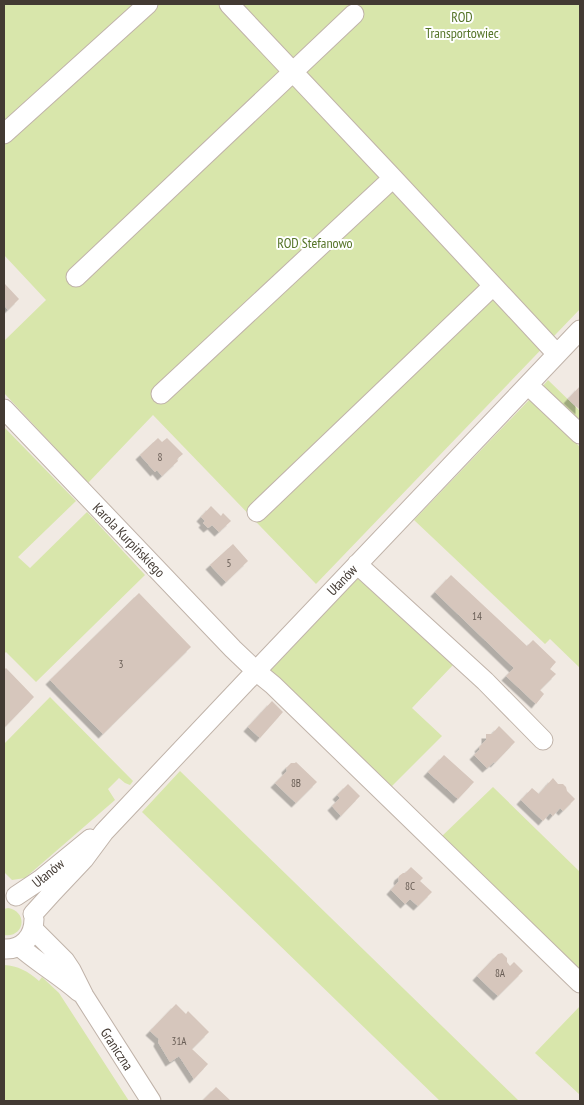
<svg xmlns="http://www.w3.org/2000/svg" width="584" height="1105" font-family="'PT Sans Narrow',sans-serif">
<style>
.green{fill:#d8e6ab}
.building{fill:#d6c6bc;filter:url(#shadow)}
.lines{fill:none;stroke-linecap:round;stroke-linejoin:round}
.minor-casing{stroke:#c0b3a9;stroke-width:21}
.minor{stroke:#fff;stroke-width:19}
.labels{text-anchor:middle;dominant-baseline:central;stroke-width:4;stroke-linejoin:round;paint-order:stroke}
.number-label{font-size:11px;fill:#685d55}
.park-label{font-size:14px;fill:#557428;stroke:#fff}
.street-label{font-size:14px;fill:#433a33;stroke:#fff}
</style>
<defs>
<filter id="shadow"><feDropShadow dx="-4.5" dy="4.5" stdDeviation="0" flood-color="#0004"/></filter>
</defs>
<rect width="100%" height="100%" fill="#f1eae3"/>
<path class="green" d="M4 4H580V309L316 584 153 415 88 483 4 393V341L46 300 4 255Z
M548 380 580 411V426L540 389Z
M530 399 580 447V668L550 639 545 644 414 520Z
M4 427 76 501 18 557 30 568 87 512 145 575 36 682 6 652 4 654Z
M360 576 453 665 412 708 442 736 390 788 270 671Z
M50 697 133 781 130 785 125 783 119 778 108 789 115 800 25 878 12 880 4 872V744Z
M180 771 519 1101H440L142 812Z
M493 787 580 872V973L441 837Z
M8 908C29 912 24 938 4 935V909Z
M4 965C18 966 28 971 39 981L42 977 59 993 129 1101H4Z
M580 1006V1095L535 1053Z"/>
<path class="building" d="M5 284 19 299 8 310 4 305V286Z
M580 386V410L568 399Z
M158 438 162 442 167 438 183 454 177 459 178 461 162 476 157 470 155 472 140 455Z
M211 506 221 516 223 513 231 521 219 532 212 525 208 528 203 523 205 521 201 517Z
M233 544 248 561 226 582 210 565Z
M451 575 527 646 533 640 556 662 550 669 556 674 540 690 544 694 536 704 506 676 514 668 435 592Z
M139 593 191 647 103 734 50 680Z
M6 668 34 697 4 728V670Z
M272 701 283 712 260 738 248 727Z
M499 726 515 742 495 763 494 762 487 768 474 755 480 749 479 747 486 740V734H492Z
M444 755 474 782 458 799 428 772Z
M296 762 317 782 296 803 275 783 287 771 286 768 291 763H295Z
M553 778 558 784H563L566 787 567 791 575 799 563 811 560 808 553 816 550 813 543 821 521 800 532 788 539 794Z
M348 784 360 796 341 816 332 806 340 798 337 795Z
M411 867 423 878 420 881 432 892 418 906 410 899 405 904 391 890 399 881 398 879 399 876 403 873H405Z
M502 953 507 958V962L510 966 514 962 523 971 498 996 477 976 498 954Z
M176 1004 186 1014 188 1011 209 1032 192 1049 208 1064 194 1079 179 1056 170 1062 158 1042 159 1039 150 1031Z
M216 1087 231 1101H202Z"/>
<g class="lines">
<defs>
<path id="minor" d="M229 4 393 178 557 354
M4 134 148 4
M76 277 354 14
M528 385 580 434
M161 394 393 178
M4 409 233 649 256 671 273 685 580 983
M257 512 493 286
M357 564 485 681 543 740
M16 896 40 880 90 839
M33 914 52 893 84 859 104 832 256 671 580 330
M33 929 65 961 71 970 84 996 151 1101
M19 946C38 963 60 975 79 992
M4 949C22 950 34 937 34 919"/>
</defs>
<use href="#minor" class="minor-casing"/>
<use href="#minor" class="minor"/>
</g>
<g class="labels">
<g class="number-label">
<text x="160" y="457">8</text>
<text x="229" y="563">5</text>
<text x="477" y="616">14</text>
<text x="121" y="664">3</text>
<text x="296" y="783">8B</text>
<text x="410" y="886">8C</text>
<text x="500" y="973">8A</text>
<text x="179" y="1041">31A</text>
</g>
<g class="park-label">
<text x="462" y="17">ROD<tspan x="462" dy="16">Transportowiec</tspan></text>
<text x="315" y="243">ROD Stefanowo</text>
</g>
<g class="street-label">
<text transform="translate(129 540) rotate(46)">Karola Kurpińskiego</text>
<text transform="translate(342 580) rotate(-46)">Ułanów</text>
<text transform="translate(48 873) rotate(-39)">Ułanów</text>
<text transform="translate(117 1049) rotate(57)">Graniczna</text>
</g>
</g>
<rect width="584" height="1105" fill="none" stroke="#433a33" stroke-width="10"/>
</svg>
